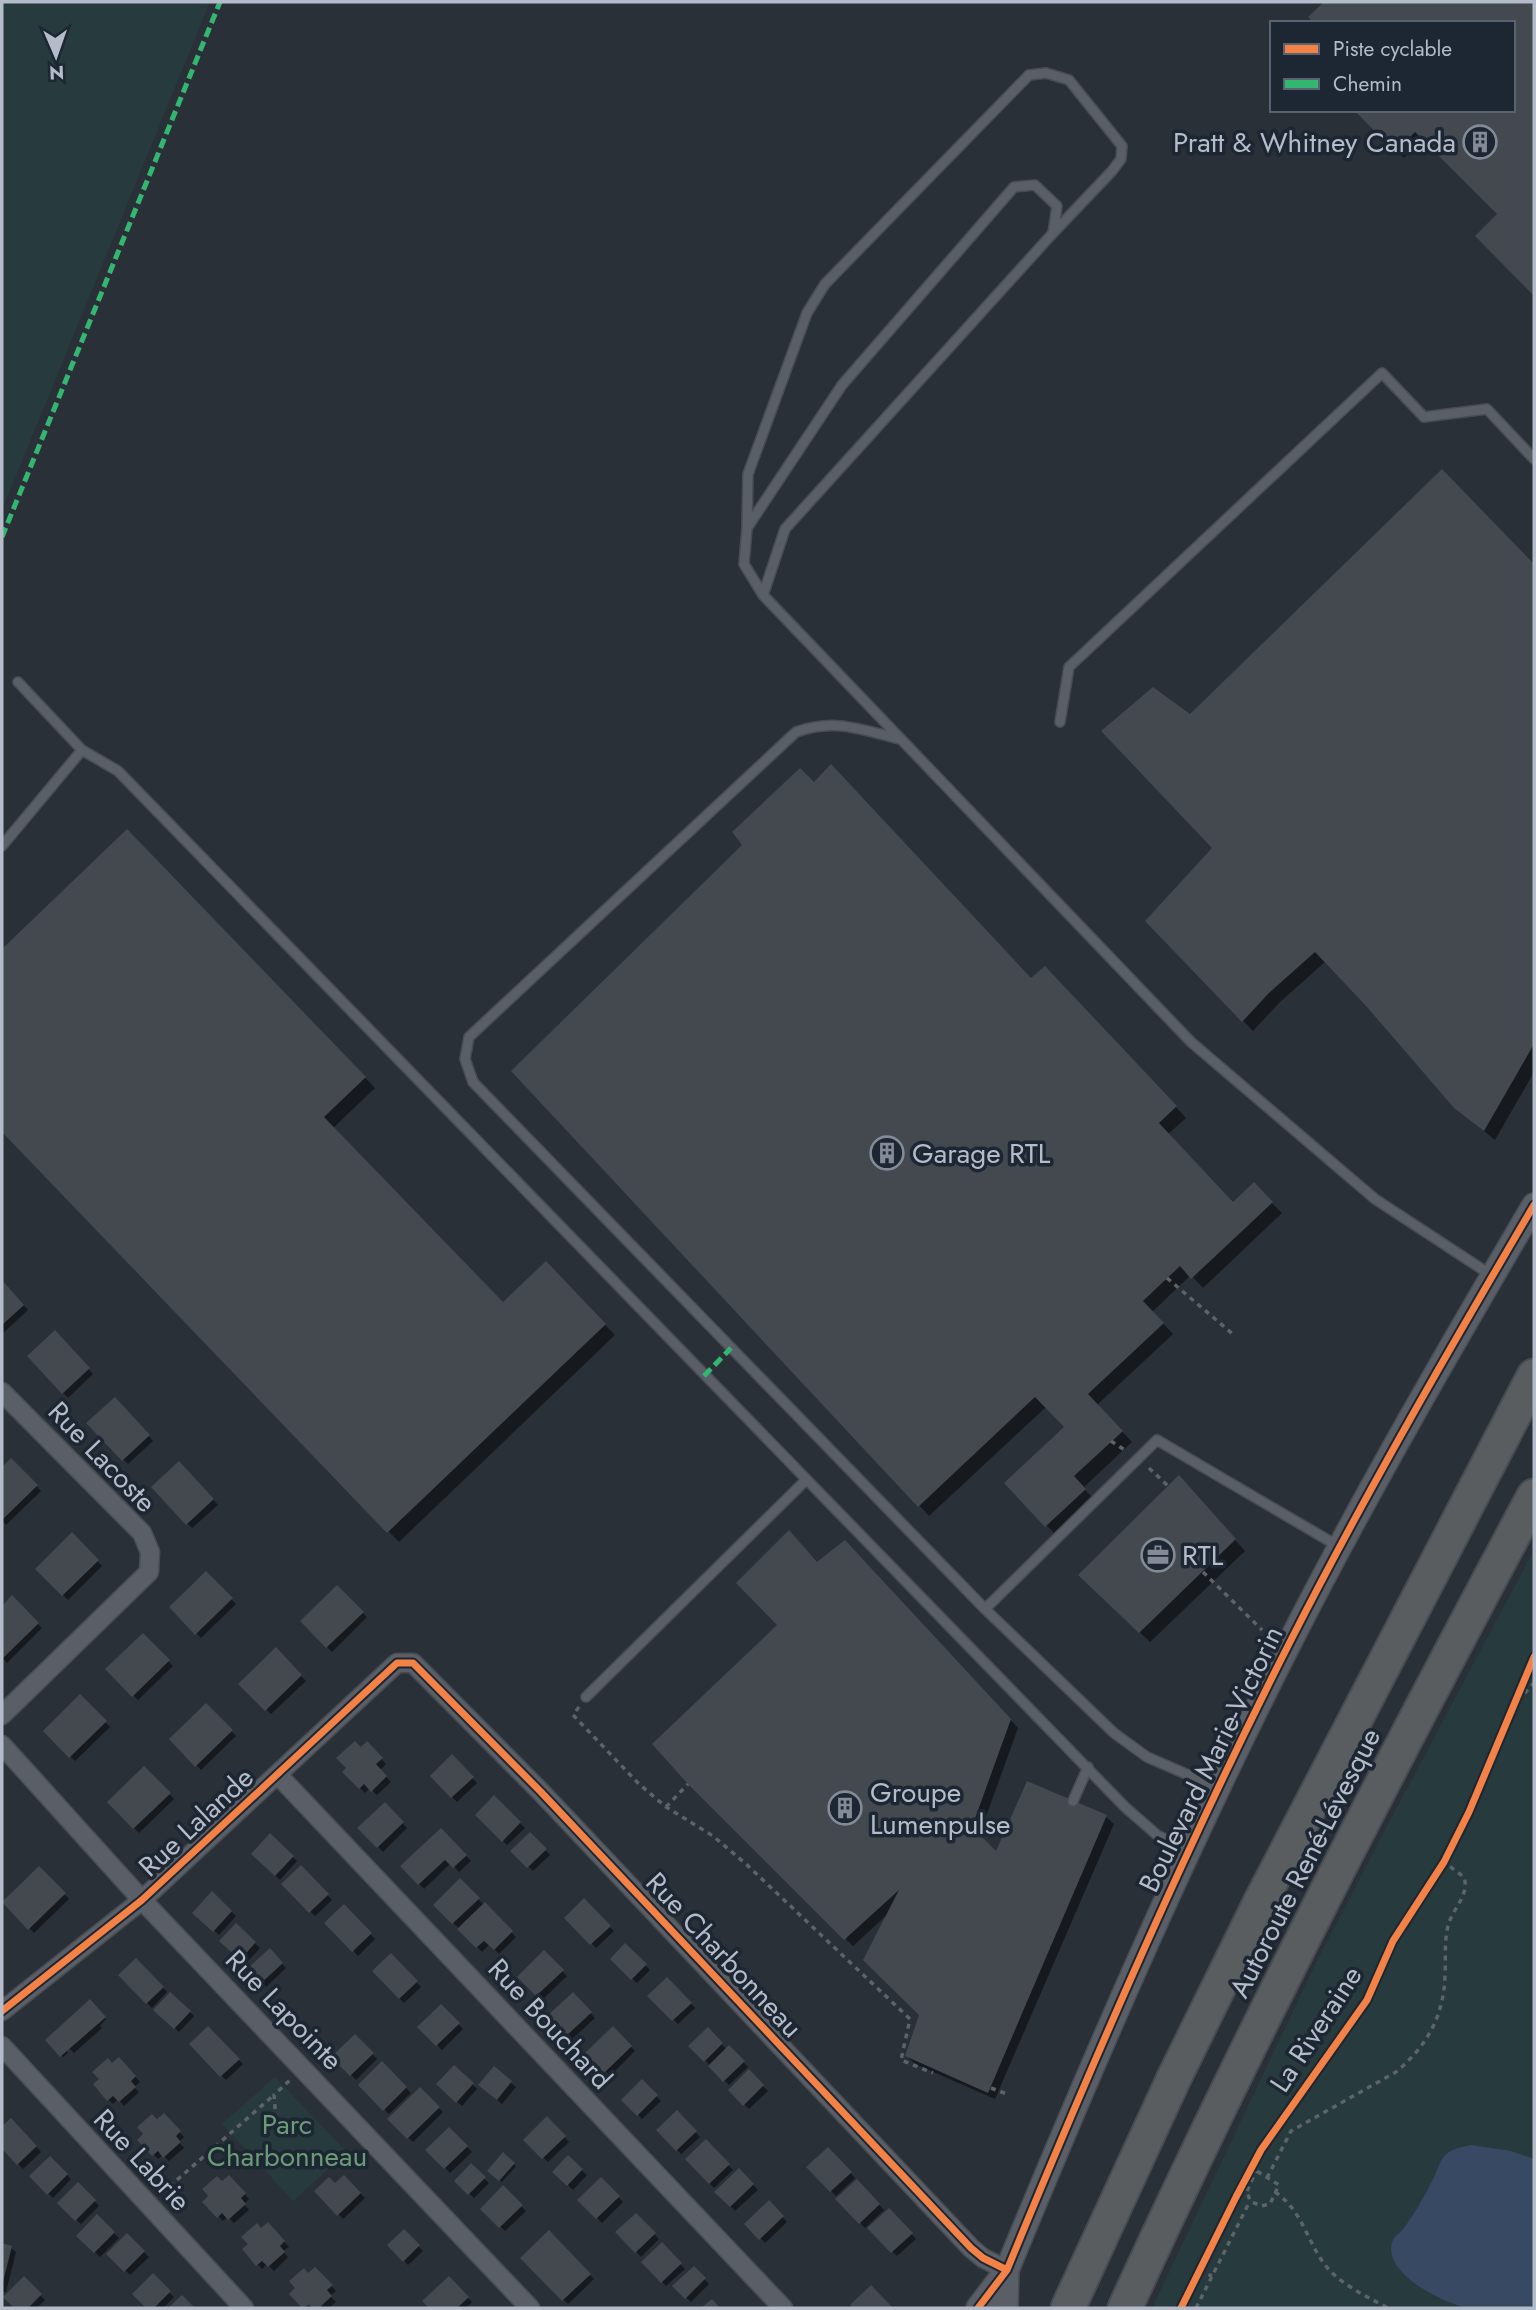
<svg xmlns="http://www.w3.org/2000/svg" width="1536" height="2310" font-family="Jost,sans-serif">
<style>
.green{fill:#273a3e}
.water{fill:#384963}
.shadow{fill:#0007}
.building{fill:#444950}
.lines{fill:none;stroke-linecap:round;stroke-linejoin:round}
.service-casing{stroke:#484c53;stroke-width:12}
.minor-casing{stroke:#484c53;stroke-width:21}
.tertiary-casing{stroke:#484c53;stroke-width:26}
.motorway-casing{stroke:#474c53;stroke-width:37}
.path{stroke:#5d636a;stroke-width:3.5;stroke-dasharray:5 5;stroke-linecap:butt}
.service{stroke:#5a5e66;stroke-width:9}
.minor{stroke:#5a5e66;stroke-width:18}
.tertiary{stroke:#5a5e66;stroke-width:23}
.motorway{stroke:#5a5d60;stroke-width:33}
.quiet{stroke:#33b770;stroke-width:5;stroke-dasharray:10 5;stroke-linecap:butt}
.cycleway-casing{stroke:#1d2633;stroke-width:11}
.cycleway{stroke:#f48246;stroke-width:7}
.labels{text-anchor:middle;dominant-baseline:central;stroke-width:7;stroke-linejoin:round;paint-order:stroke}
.poi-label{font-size:28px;fill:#b4bcc9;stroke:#1d2633;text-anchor:start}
.street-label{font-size:28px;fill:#b4bcc9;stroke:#1d2633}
.park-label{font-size:28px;fill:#6b9a76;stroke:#1d2633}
</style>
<rect width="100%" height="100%" fill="#2a3038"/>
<path class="green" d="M2 2H210L2 510Z
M1534 1550V2308H1152L1317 1961 1387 1826Z
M275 2077 347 2152 293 2201 222 2124Z"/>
<path class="water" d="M1471 2145 1511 2151 1534 2159V2308C1513 2308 1491 2310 1470 2308 1445 2305 1379 2272 1393 2240 1395 2236 1401 2232 1404 2228 1413 2216 1422 2200 1429 2187 1444 2161 1436 2151 1471 2145Z"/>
<path class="shadow" d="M1326 2H1534V293L1478 236 1500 214 1424 138 1404 158 1356 110H1513V23L1311 17Z
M1442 471 1534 566V1072L1495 1140 1455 1107 1369 1005 1326 961 1279 1003 1253 1031 1148 921 1214 848 1190 717Z
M127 831 375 1088 333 1128 503 1305 545 1264 615 1335 399 1542 2 1129V951Z
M1056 978 1186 1118 1167 1135 1233 1204 1254 1185 1282 1213 1203 1288 1191 1275 1152 1312 1173 1334 1097 1405 1132 1442 1083 1488 1095 1500 1057 1536 1006 1483 1066 1427 1047 1406 929 1516 919 1505 1031 980Z
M2 1282 28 1310 2 1334Z
M55 1332 93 1374 68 1398 29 1356Z
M115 1399 153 1441 128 1464 89 1423Z
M11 1460 41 1491 6 1525 2 1520V1469Z
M179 1463 218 1505 192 1528 153 1487Z
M1189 1488 1245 1551 1150 1642 1080 1575Z
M72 1535 102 1566 68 1600 38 1569Z
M852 1550 1018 1728 979 1836 996 1854 1028 1784 1106 1817 1114 1824 995 2099 915 2064 907 2056 921 2015 888 1914 853 1946 689 1783 779 1625 818 1564Z
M206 1573 236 1604 201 1638 171 1607Z
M337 1587 367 1617 332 1652 302 1621Z
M12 1598 42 1628 7 1663 2 1657V1608Z
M143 1635 173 1666 138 1700 108 1670Z
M275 1650 306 1681 271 1714 241 1684Z
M80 1697 110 1727 75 1761 45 1731Z
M206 1705 236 1736 201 1770 171 1739Z
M367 1743 386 1764 380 1770 391 1782 377 1795 370 1788 365 1793 345 1772Z
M452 1757 477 1783 457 1802 432 1776Z
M144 1768 174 1799 139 1833 109 1802Z
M494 1798 525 1828 507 1845 477 1815Z
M385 1804 407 1828 383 1852 360 1828Z
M441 1830 471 1861 459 1872 451 1863 424 1889 403 1866Z
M530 1834 550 1855 533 1871 513 1851Z
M270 1836 297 1861 280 1880 253 1854Z
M301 1867 332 1900 315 1916 283 1884Z
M39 1868 69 1899 34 1933 4 1902Z
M460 1881 516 1937 499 1954 490 1944 482 1952 436 1905Z
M212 1894 236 1916 219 1935 195 1913Z
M584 1901 614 1931 596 1948 567 1918Z
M344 1907 375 1939 358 1956 327 1923Z
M236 1926 260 1948 245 1964 221 1941Z
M625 1946 650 1970 637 1983 612 1959Z
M270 1951 286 1968 266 1987 250 1969Z
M544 1953 567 1976 542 2000 519 1977Z
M391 1956 421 1987 404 2003 374 1972Z
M136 1960 167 1992 152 2008 120 1975Z
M667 1979 695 2008 678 2024 650 1996Z
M170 1994 194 2016 179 2032 156 2010Z
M573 1994 595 2018 570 2041 548 2018Z
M90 2001 106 2019 100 2026 102 2028 74 2053 55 2034 53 2036 68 2053 63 2057 48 2040Z
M441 2006 463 2029 442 2050 420 2027Z
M208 2028 243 2064 226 2080 191 2044Z
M613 2028 635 2051 610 2076 587 2053Z
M708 2030 727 2050 729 2047 748 2067 729 2085 691 2046Z
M355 2036 377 2059 356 2080 334 2057Z
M119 2060 140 2082 134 2087 139 2092 124 2106 118 2099 113 2104 95 2084Z
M382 2063 411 2093 389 2114 360 2085Z
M454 2067 477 2089 462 2106 438 2084Z
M494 2069 516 2087 502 2104 485 2089Z
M749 2072 768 2091 749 2109 730 2090Z
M642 2082 661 2101 642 2119 624 2100Z
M420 2089 443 2112 413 2142 390 2119Z
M677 2113 700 2137 681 2154 658 2130Z
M164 2115 184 2137 179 2142 184 2148 169 2161 163 2155 158 2159 140 2140Z
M547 2119 569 2142 548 2162 525 2140Z
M11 2120 41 2152 23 2169 2 2147V2129Z
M449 2129 472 2152 450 2173 428 2150Z
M706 2141 733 2170 714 2188 687 2159Z
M828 2149 855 2178 836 2196 809 2167Z
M503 2155 516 2166 502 2182 489 2170Z
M50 2158 71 2179 53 2198 32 2176Z
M568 2158 587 2175 573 2190 555 2172Z
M471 2166 489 2183 474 2198 456 2181Z
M739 2170 758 2190 735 2211 717 2192Z
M229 2177 249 2199 244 2204 249 2210 234 2223 228 2217 223 2221 205 2202Z
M344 2177 365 2198 343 2219 321 2197Z
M601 2179 623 2202 602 2223 580 2200Z
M857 2181 884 2210 865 2228 838 2199Z
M78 2184 99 2206 81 2224 59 2203Z
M503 2188 526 2211 505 2231 482 2209Z
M769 2203 787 2222 765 2243 747 2224Z
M889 2210 916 2239 897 2256 870 2228Z
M636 2215 659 2239 641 2257 618 2233Z
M97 2217 119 2238 100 2257 78 2236Z
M268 2225 289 2247 283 2251 288 2257 274 2271 267 2264 262 2269 244 2249Z
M404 2231 423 2251 408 2265 389 2245Z
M549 2233 594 2279 568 2304 523 2258Z
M127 2235 149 2257 130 2275 109 2254Z
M2 2245 11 2248 16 2252 6 2292 2 2291Z
M662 2245 685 2269 666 2286 643 2262Z
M694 2268 709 2284 691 2302 675 2286Z
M315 2269 336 2291 330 2296 336 2302 329 2308H304L291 2294Z
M153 2276 174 2297 163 2308H148L134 2294Z
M449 2278 472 2302 466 2308H431L424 2301Z
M24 2279 45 2300 37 2308H16L5 2297Z"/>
<path class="building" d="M1324 2H1534V296L1475 236 1497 214 1415 132 1395 152 1354 110H1513V23H1314L1308 17Z
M1442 469 1534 564V1044L1484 1131 1454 1108 1367 1007 1315 952 1269 993 1242 1022 1145 921 1212 848 1101 731 1153 687 1190 714Z
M831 764 1031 978 1045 966 1177 1106 1159 1123 1233 1202 1254 1182 1273 1202 1191 1279 1180 1266 1143 1301 1164 1323 1088 1394 1123 1431 1074 1476 1086 1489 1045 1527 1004 1483 1064 1427 1035 1397 918 1507 511 1071 742 845 732 832 800 768 814 782Z
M127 829 366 1077 324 1117 503 1302 546 1261 606 1324 387 1533 2 1132V949Z
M2 1280 24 1305 2 1325Z
M55 1330 90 1368 62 1394 27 1356Z
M115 1397 150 1435 122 1461 86 1423Z
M11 1458 38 1485 2 1520V1467Z
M179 1461 214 1499 186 1525 151 1487Z
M1179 1475 1236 1539 1139 1633 1078 1575Z
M789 1530 817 1562 845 1540 1011 1719 972 1827 996 1851 1027 1781 1107 1815 988 2093 905 2056 919 2015 863 1960 899 1890 844 1940 688 1784 652 1744 777 1625 736 1583Z
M72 1532 99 1560 62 1596 35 1569Z
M206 1571 233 1598 195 1635 169 1607Z
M337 1585 364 1612 326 1648 300 1621Z
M12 1595 39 1623 2 1659V1606Z
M143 1633 170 1660 132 1697 105 1669Z
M276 1647 302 1675 265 1711 238 1684Z
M80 1694 107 1721 69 1758 43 1731Z
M206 1703 233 1730 195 1767 169 1739Z
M355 1741 361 1747 367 1741 383 1758 376 1764 387 1776 371 1792 364 1784 359 1789 342 1772 346 1768 336 1758Z
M452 1754 474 1777 451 1798 430 1776Z
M144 1766 171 1793 133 1829 107 1802Z
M494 1795 521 1822 502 1842 475 1815Z
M385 1802 404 1822 377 1848 357 1828Z
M441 1828 467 1855 453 1868 445 1860 418 1885 400 1866Z
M530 1832 547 1849 527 1868 510 1851Z
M270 1833 294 1856 275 1876 251 1854Z
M301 1865 329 1894 309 1913 281 1884Z
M39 1866 66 1893 28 1930 2 1902Z
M460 1878 480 1898 452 1924 433 1905Z
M212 1891 232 1911 213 1932 192 1913Z
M584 1898 611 1926 590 1945 564 1918Z
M485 1902 513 1931 494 1950 484 1941 476 1948 457 1929Z
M344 1904 372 1933 352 1952 324 1923Z
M236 1923 256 1942 240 1960 219 1941Z
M625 1943 647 1964 631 1980 610 1959Z
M270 1948 283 1963 260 1984 247 1969Z
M544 1950 564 1970 536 1996 517 1977Z
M391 1953 418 1981 399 1999 372 1971Z
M136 1958 164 1987 146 2004 118 1975Z
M667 1977 692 2003 672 2021 647 1996Z
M170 1992 191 2011 174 2029 153 2010Z
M573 1992 592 2012 564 2038 545 2018Z
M90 1999 106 2017 60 2057 45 2040Z
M441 2004 460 2023 436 2046 417 2027Z
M208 2026 240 2059 220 2077 189 2044Z
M613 2026 632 2046 604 2073 585 2053Z
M708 2027 723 2043 704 2062 688 2046Z
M355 2034 374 2053 350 2076 331 2057Z
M729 2045 745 2061 723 2082 708 2066Z
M119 2057 136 2076 131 2081 136 2087 119 2102 113 2096 107 2101 93 2084 99 2079 92 2072 108 2058 112 2063Z
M382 2061 407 2087 383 2111 358 2085Z
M454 2065 474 2083 456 2103 436 2084Z
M494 2066 512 2081 497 2100 478 2085Z
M749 2069 764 2085 743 2106 728 2090Z
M642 2079 658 2095 637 2116 621 2100Z
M420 2087 440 2107 407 2139 387 2119Z
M677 2110 697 2131 676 2151 656 2130Z
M164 2113 181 2131 176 2136 181 2142 163 2158 158 2151 152 2156 137 2140 143 2134 137 2127 152 2114 157 2119Z
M547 2116 566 2136 542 2159 523 2140Z
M11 2118 37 2146 17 2165 2 2149V2126Z
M449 2127 468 2146 444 2169 425 2150Z
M706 2139 730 2164 709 2184 685 2159Z
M828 2147 852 2172 830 2192 806 2167Z
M503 2152 515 2163 499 2181 487 2171Z
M568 2155 583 2169 567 2186 552 2172Z
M50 2156 68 2174 47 2195 29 2176Z
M471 2163 486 2177 468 2195 454 2181Z
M739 2168 754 2184 730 2207 714 2192Z
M229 2175 246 2193 241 2198 246 2204 228 2220 222 2213 217 2218 202 2202 208 2196 202 2189 217 2176 222 2181Z
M344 2175 361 2193 337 2216 314 2191 329 2177 335 2183Z
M601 2177 620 2196 596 2219 577 2200Z
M857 2179 880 2204 859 2224 835 2199Z
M78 2182 96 2200 75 2221 57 2203Z
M503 2185 523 2205 499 2228 480 2209Z
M769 2200 784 2216 759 2240 744 2224Z
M889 2208 913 2233 891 2253 867 2228Z
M636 2213 656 2233 635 2253 615 2232Z
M97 2214 115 2232 94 2253 76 2236Z
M268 2222 285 2241 280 2246 285 2252 268 2267 262 2261 256 2266 242 2249 248 2244 241 2237 257 2223 261 2228Z
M404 2229 420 2245 403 2262 387 2245Z
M549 2230 591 2274 562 2301 520 2258Z
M127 2233 145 2251 124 2272 106 2254Z
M662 2242 682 2263 661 2283 641 2262Z
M2 2243 12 2246 3 2282H2Z
M694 2266 706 2278 685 2299 672 2286Z
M315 2267 333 2285 327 2290 332 2296 319 2308H312L309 2305 302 2308 289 2294 295 2288 289 2281 304 2268 308 2273Z
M153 2273 171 2291 154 2308H146L132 2294Z
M24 2276 42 2294 28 2308H14L3 2297Z
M449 2276 469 2297 457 2308H429L422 2301Z
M871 2285 893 2308H853L850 2305Z
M182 2295 195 2308H168Z
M712 2299 720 2308H701Z"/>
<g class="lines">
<defs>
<path id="service" d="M747 526 748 474 807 313 825 284 1029 75 1046 73 1069 80 1122 146 1121 159 1112 171 1054 232
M763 595 785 529 1053 233 1057 206 1035 185 1014 187 842 385 747 528 744 564 763 595 1191 1042 1375 1199 1491 1275
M18 682 82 750
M1060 722 1069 667 1382 373 1424 417 1487 409 1534 459
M900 739C861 730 836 718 796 732L469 1037 465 1059 473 1082 985 1609 1114 1733 1147 1757 1216 1787
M2 846 82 750 118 771 1125 1807 1157 1835 1187 1850
M985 1609 1157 1440 1338 1546
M586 1697 806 1480
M1073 1801 1088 1767"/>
<path id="minor" d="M2 1392 142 1533 150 1552 149 1572 2 1715
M2 1745 142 1900 530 2308
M278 1775 783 2308
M2 2011 142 1900 397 1663H413L541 1792 971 2248 983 2258 1007 2270
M2 2046 244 2308"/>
<path id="tertiary" d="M978 2308 1007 2270C1095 2056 1187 1844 1292 1638 1367 1491 1450 1348 1534 1205
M1006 2308 1007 2270"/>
<path id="motorway" d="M1068 2308 1174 2078 1262 1899 1534 1376
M1125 2308C1251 2032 1391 1764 1534 1496"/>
</defs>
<use href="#service" class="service-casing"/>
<use href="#minor" class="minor-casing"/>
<use href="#tertiary" class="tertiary-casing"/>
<use href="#motorway" class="motorway-casing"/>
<path class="path" d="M1167 1278 1235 1336
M1111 1441 1126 1451
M1149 1468 1168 1486
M1203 1572 1262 1630
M579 1707 573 1715 639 1784 666 1807 713 1836 746 1864 910 2019 901 2060 933 2073
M1511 1708 1534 1683
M666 1807 688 1784
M991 2088 1007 2094
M276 2119 274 2095 290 2080
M1267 2178 1291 2131 1396 2072C1427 2046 1444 2016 1445 1975 1446 1958 1444 1942 1448 1926 1452 1909 1470 1895 1464 1877L1444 1862
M1242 2187 1247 2191 1250 2201 1261 2206 1270 2204 1279 2185 1252 2168
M1247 2191 1256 2171
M1275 2192C1302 2210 1307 2241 1325 2265 1341 2285 1366 2296 1388 2308
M162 2193 274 2095
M1199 2271 1212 2276
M1196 2308 1250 2201"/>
<use href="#service" class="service"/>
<use href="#minor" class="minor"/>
<use href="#tertiary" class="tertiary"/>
<use href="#motorway" class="motorway"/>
<path class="quiet" d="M2 537 220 2
M704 1376 731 1348"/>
<defs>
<path id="cycleway" d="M2 2011 142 1900 397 1663H413L541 1792 971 2248 983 2258 1007 2270
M978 2308 1007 2270C1095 2056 1187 1844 1292 1638 1367 1491 1450 1348 1534 1205
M1181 2308 1236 2197 1261 2150 1367 2000 1393 1941 1444 1862 1469 1812 1534 1657"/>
</defs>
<use href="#cycleway" class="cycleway-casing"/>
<use href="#cycleway" class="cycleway"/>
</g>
<defs>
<symbol id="building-ring" viewBox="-11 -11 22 22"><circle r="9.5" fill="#1d2633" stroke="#848b96" stroke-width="1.5"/><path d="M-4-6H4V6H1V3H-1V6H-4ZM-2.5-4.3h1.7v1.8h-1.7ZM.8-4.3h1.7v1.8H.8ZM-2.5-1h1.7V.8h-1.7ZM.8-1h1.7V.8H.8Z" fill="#848b96"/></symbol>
<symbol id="office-ring" viewBox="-11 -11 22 22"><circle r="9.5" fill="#1d2633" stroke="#848b96" stroke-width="1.5"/><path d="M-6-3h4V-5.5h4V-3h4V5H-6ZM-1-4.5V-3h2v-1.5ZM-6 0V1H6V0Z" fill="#848b96"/></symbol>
</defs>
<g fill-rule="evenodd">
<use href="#building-ring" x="1461" y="123" width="38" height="38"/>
<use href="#building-ring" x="868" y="1134" width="38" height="38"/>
<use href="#office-ring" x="1139" y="1536" width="38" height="38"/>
<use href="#building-ring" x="826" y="1789" width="38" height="38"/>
</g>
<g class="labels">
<g class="poi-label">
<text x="1456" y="142" text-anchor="end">Pratt &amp; Whitney Canada</text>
<text x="912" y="1153">Garage RTL</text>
<text x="1182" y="1555">RTL</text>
<text x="870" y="1792">Groupe<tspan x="870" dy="32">Lumenpulse</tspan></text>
</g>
<g class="street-label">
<text transform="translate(102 1457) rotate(46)">Rue Lacoste</text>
<text transform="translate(1211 1759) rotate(-64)">Boulevard Marie-Victorin</text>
<text transform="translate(196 1822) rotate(-43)">Rue Lalande</text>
<text transform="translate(1305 1863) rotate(-63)">Autoroute René-Lévesque</text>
<text transform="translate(724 1955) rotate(47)">Rue Charbonneau</text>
<text transform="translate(284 2010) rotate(46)">Rue Lapointe</text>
<text transform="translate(550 2024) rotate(47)">Rue Bouchard</text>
<text transform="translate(1316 2029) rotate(-57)">La Riveraine</text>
<text transform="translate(142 2160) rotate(47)">Rue Labrie</text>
</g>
<g class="park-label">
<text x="287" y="2124">Parc<tspan x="287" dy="32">Charbonneau</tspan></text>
</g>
</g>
<rect width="1536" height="2310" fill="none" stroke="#b4bcc9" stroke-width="7"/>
<rect x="1270" y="21" width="245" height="91" fill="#1d2633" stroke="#59626f" stroke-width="2"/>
<rect x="1284" y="44" width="35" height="10" fill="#f48246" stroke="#59626f" stroke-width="2"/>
<text x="1333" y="56" font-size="21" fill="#b4bcc9">Piste cyclable</text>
<rect x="1284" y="79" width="35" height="10" fill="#33b770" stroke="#59626f" stroke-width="2"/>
<text x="1333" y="91" font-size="21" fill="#b4bcc9">Chemin</text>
<g transform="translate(56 56) rotate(178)" stroke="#1d2633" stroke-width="5" paint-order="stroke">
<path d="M0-5L12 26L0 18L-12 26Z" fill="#b4bcc9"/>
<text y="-10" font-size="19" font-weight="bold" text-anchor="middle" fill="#b4bcc9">N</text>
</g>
</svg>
